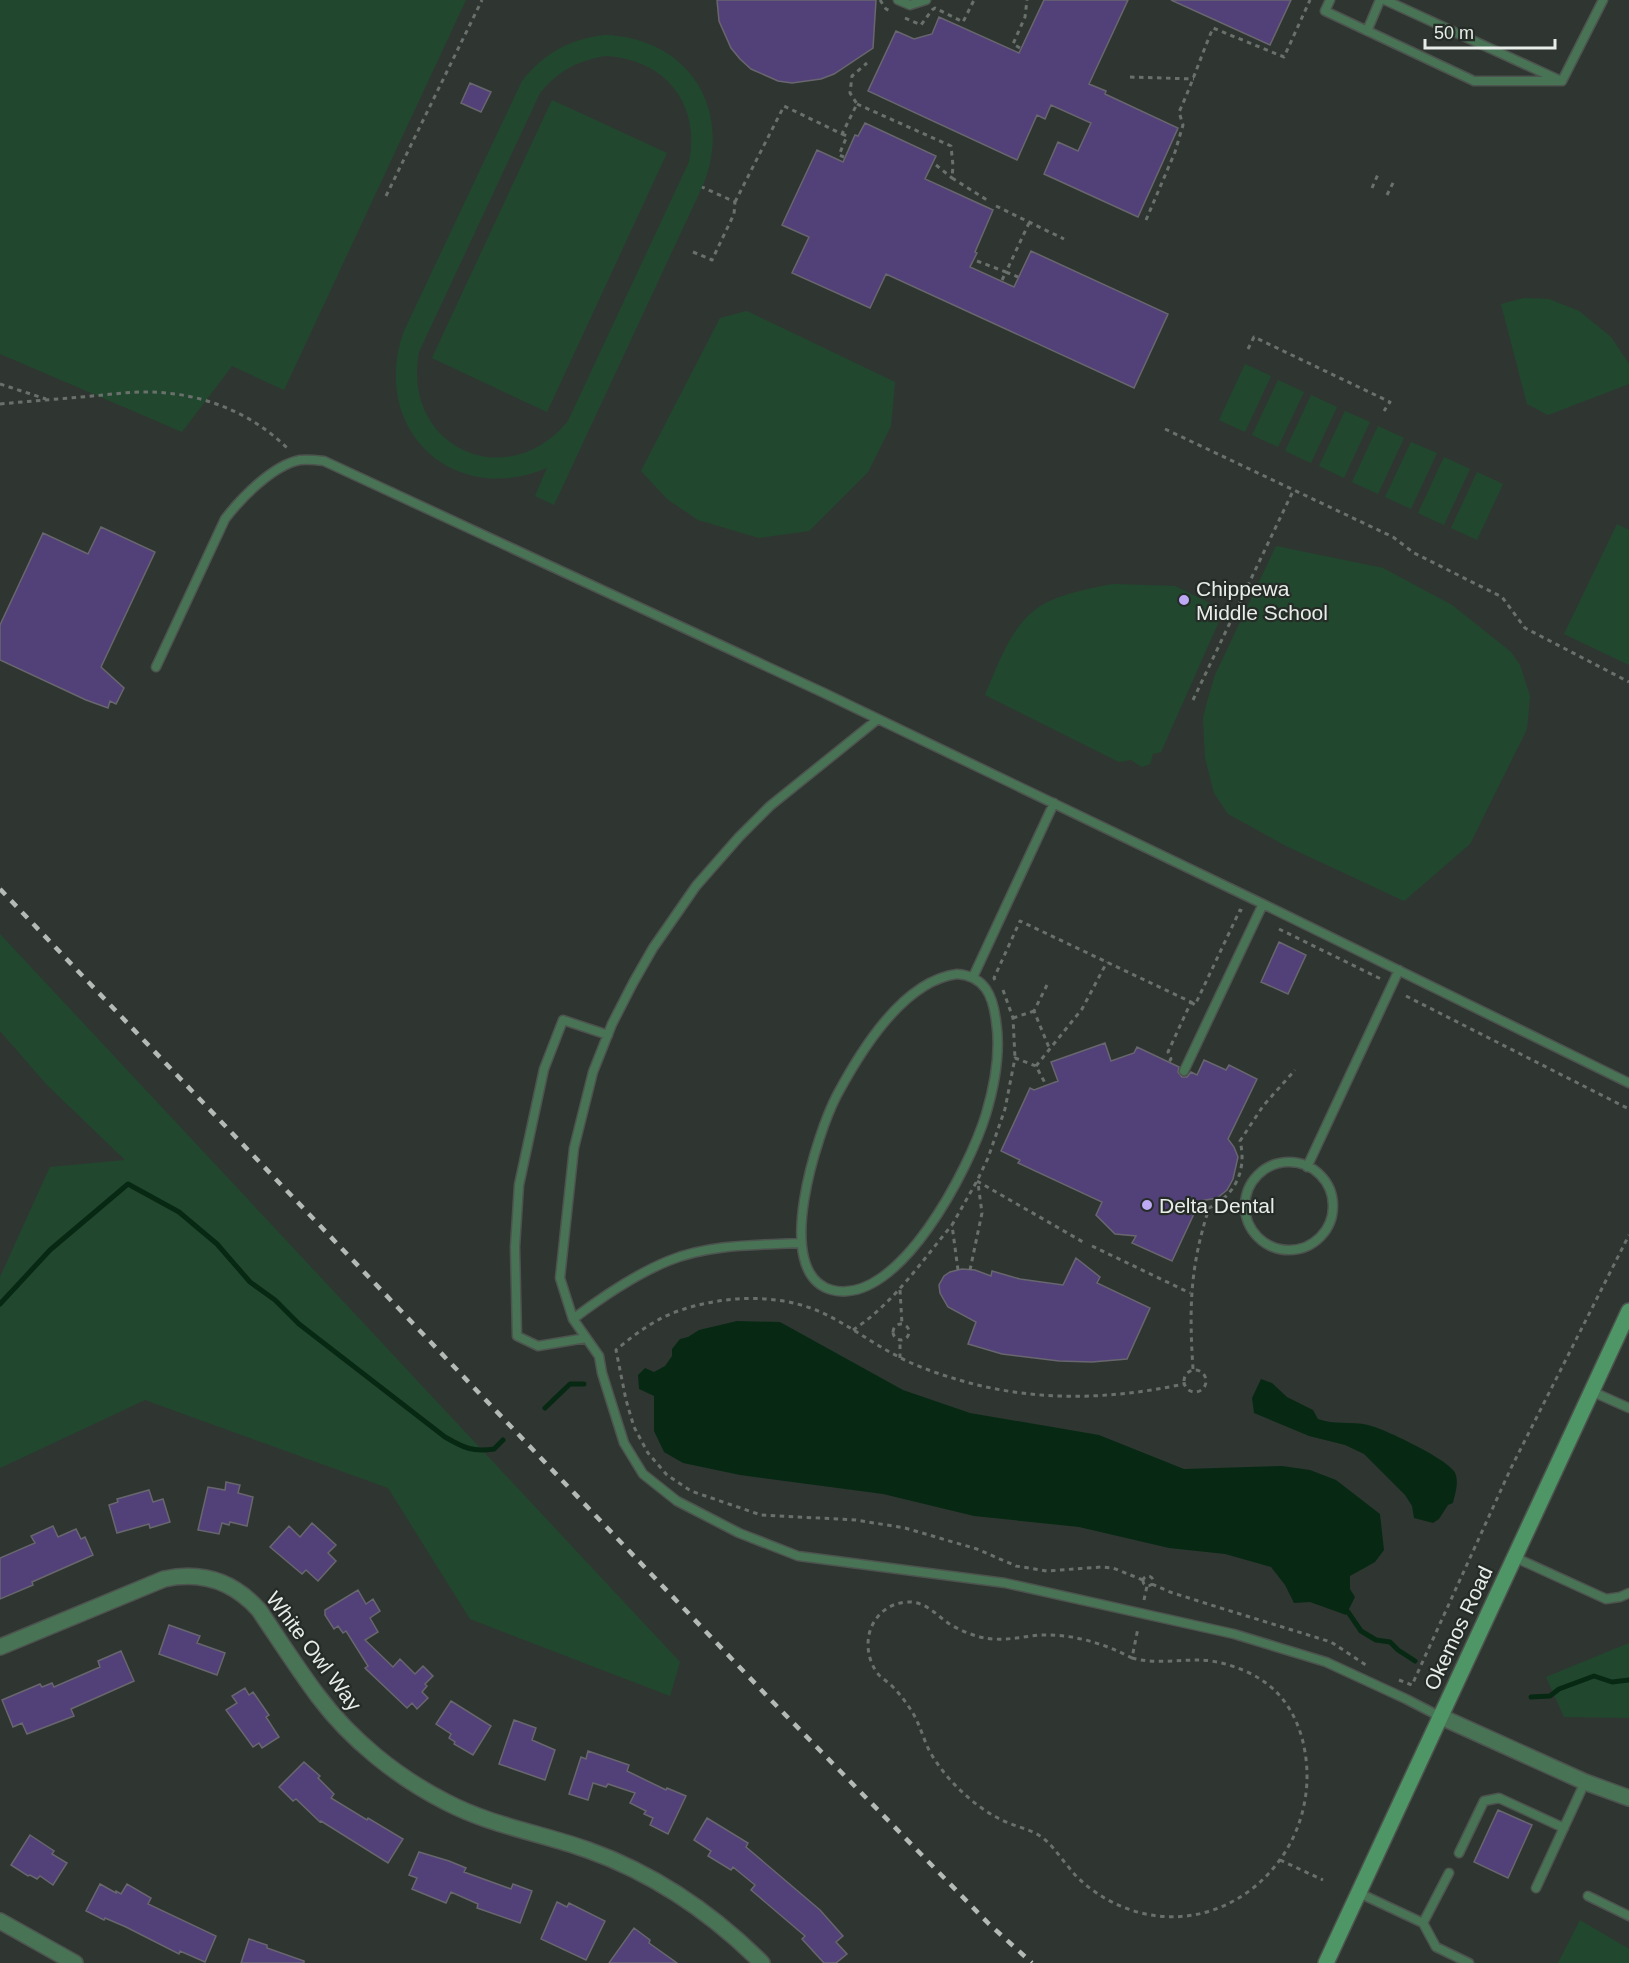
<svg xmlns="http://www.w3.org/2000/svg" width="1629" height="1963" font-family="Arial,sans-serif">
<style>
.green{fill:#21482e;fill-rule:evenodd}
.water{fill:#072914}
.lines{fill:none;stroke-linecap:round;stroke-linejoin:round}
.stream{stroke:#072914;stroke-width:5}
.building{fill:#524178;stroke:#68666e;stroke-width:1.5}
.service-casing{stroke:#4d534e;stroke-width:11}
.minor-casing{stroke:#4d534e;stroke-width:18}
.secondary-casing{stroke:#4d534e;stroke-width:18}
.path{stroke:#6a706b;stroke-width:3;stroke-dasharray:4.5 4.5;stroke-linecap:butt}
.service{stroke:#487355;stroke-width:8}
.minor{stroke:#487355;stroke-width:15}
.secondary{stroke:#4f9666;stroke-width:15}
.rail{stroke:#b4bab5;stroke-width:4.5;stroke-dasharray:8 8;stroke-linecap:butt}
.poi-dot{fill:#bea9f5;stroke:#252c27;stroke-width:2}
.labels{text-anchor:middle;dominant-baseline:central;stroke-width:4.5;stroke-linejoin:round;paint-order:stroke}
.poi-label{font-size:21px;fill:#e8ede9;stroke:#252c27;text-anchor:start}
.street-label{font-size:21px;fill:#e8ede9;stroke:#252c27}
</style>
<rect width="100%" height="100%" fill="#2f3631"/>
<path class="green" d="M0 0H466L284 390 232 366 182 432 0 354Z
M605 35C687 38 733 107 704 183L554 505 535 496 547 468C452 508 369 428 404 331L522 81C544 53 570 39 605 35ZM606 56C665 59 701 104 689 162L568 421C507 496 401 447 419 352L540 93C558 71 578 60 606 56Z
M552 100 667 153 547 412 432 358Z
M1524 298 1549 299 1579 311 1611 337 1629 364V384L1548 415 1527 404 1501 304Z
M747 311 895 382 891 426 868 472 809 531 759 538 698 520 667 499 641 471 720 318Z
M1245 364 1271 376 1245 432 1219 420Z
M1278 380 1304 392 1278 447 1252 435Z
M1311 395 1337 407 1311 463 1285 451Z
M1345 411 1370 422 1344 478 1319 466Z
M1378 426 1404 438 1378 494 1352 482Z
M1411 442 1437 453 1411 509 1385 497Z
M1444 457 1470 469 1444 525 1418 513Z
M1477 472 1503 484 1477 540 1451 528Z
M1617 524 1629 530V665L1564 634Z
M1276 546 1383 568 1452 605 1511 652 1520 665 1530 696 1527 729 1470 844 1404 901 1286 846 1228 814 1214 793 1205 758 1203 718 1207 702 1215 675Z
M1113 584 1175 586 1224 610 1161 752 1153 754 1150 764 1142 767 1131 760 1119 762 985 695C999 662 1014 616 1050 601 1070 592 1092 588 1113 584Z
M0 934 680 1662 670 1696 470 1619 388 1488 145 1400 0 1468V1277L50 1167 125 1160 47 1085 0 1031Z
M1629 1643V1718L1564 1717 1546 1677Z
M1580 1920 1629 1949V1963H1558Z"/>
<path class="water" d="M737 1321 780 1322 903 1390 970 1413 1099 1435 1184 1469 1282 1466 1310 1470 1336 1480 1380 1514 1384 1550 1375 1562 1350 1576V1589L1355 1597 1346 1615 1310 1602 1294 1603 1285 1585 1271 1567 1225 1554 1169 1548 1079 1527 974 1516 883 1494 740 1475 683 1463 664 1452 654 1431V1396L639 1389 638 1375 645 1368 654 1372 665 1366 672 1356V1349L680 1339 688 1337 699 1330Z
M1261 1379 1272 1383 1287 1397 1313 1410 1318 1419C1334 1425 1352 1421 1368 1425 1385 1429 1445 1458 1454 1471 1460 1480 1455 1494 1453 1503L1448 1505 1439 1519 1433 1523 1414 1518 1412 1506 1405 1495 1364 1454 1345 1445 1309 1436 1254 1413 1252 1398Z"/>
<g class="lines">
<path class="stream" d="M0 1304 50 1250 128 1184 179 1212 217 1244 250 1282 275 1300 299 1324 445 1437C464 1448 472 1452 494 1449L503 1440
M545 1408 570 1384H584
M1348 1612 1361 1631 1376 1640 1390 1642 1398 1650 1415 1661
M1531 1697 1550 1696 1559 1689 1594 1676 1612 1682 1629 1680"/>
</g>
<path class="building" d="M717 0H876L873 48 834 74 821 79 792 83 778 81 751 69 740 59 731 48 719 21Z
M1044 0H1128L1089 84 1106 91 1105 94 1178 128 1138 217 1044 174 1058 142 1078 151 1091 123 1051 105 1045 119 1037 115 1017 160 868 91 896 31 914 39 932 34 939 17 1019 53Z
M1171 0H1291L1270 45Z
M470 83 491 92 481 112 461 103Z
M865 123 936 156 925 179 993 210 975 252 977 253 970 267 1014 287 1031 251 1168 314 1134 388 886 274 870 308 792 273 809 237 782 225 817 150 843 162 855 135 858 136Z
M101 527 155 552 101 667 124 688 116 704 110 701 108 708 86 700 0 660V625L43 533 88 554Z
M1279 942 1306 955 1288 994 1261 982Z
M1105 1043 1111 1061 1134 1053 1137 1047 1179 1067 1178 1072 1182 1077H1187L1191 1072 1197 1075 1204 1060 1226 1070 1229 1065 1257 1079 1228 1139 1234 1147 1238 1157 1233 1179 1227 1190 1217 1198 1200 1201 1172 1261 1132 1243 1136 1236 1115 1234 1096 1215 1102 1202 1018 1163 1020 1160 1001 1151 1030 1088 1034 1090 1058 1081 1051 1062Z
M1076 1258 1100 1277 1097 1283 1150 1308 1127 1359 1092 1362 1059 1361 1002 1354 968 1344 976 1322 948 1307 940 1293 939 1285 944 1276 950 1272 962 1269 975 1270 991 1276 992 1271 1020 1279 1063 1285Z
M226 1482 240 1485 238 1493 253 1497 247 1526 230 1522 229 1525 222 1523 219 1534 198 1530 208 1487 225 1490Z
M149 1490 153 1502 163 1499 170 1522 150 1528 149 1524 117 1533 109 1505 118 1502 117 1499Z
M312 1523 336 1545 328 1553 336 1561 318 1581 306 1570 302 1574 270 1547 289 1526 300 1537Z
M53 1526 58 1537 76 1529 81 1539 85 1537 93 1555 32 1582 33 1585 0 1599V1558L35 1543 31 1536Z
M358 1590 366 1604 373 1599 380 1611 370 1618 378 1632 365 1640 393 1667 400 1659 415 1674 423 1666 433 1676 425 1684 427 1686 422 1692 428 1698 417 1709 412 1703 407 1708 365 1668 368 1666 346 1631 343 1633 338 1626 334 1629 325 1615V1610Z
M169 1625 200 1636 197 1643 225 1653 217 1675 159 1654Z
M121 1651 134 1681 71 1709 74 1716 27 1734 22 1723 13 1727 2 1700 40 1684 42 1687 52 1683 54 1687 100 1667 98 1661Z
M245 1688 249 1695 253 1692 269 1715 266 1717 279 1737 262 1748 259 1743 253 1747 226 1710 237 1703 232 1696Z
M451 1701 491 1726 473 1755 454 1744 455 1742 449 1738 451 1734 436 1724Z
M514 1720 536 1728 532 1740 555 1750 545 1780 499 1764Z
M588 1751 629 1765 627 1771 666 1790 667 1788 686 1796 668 1834 650 1825 653 1818 644 1814 646 1811 630 1803 635 1793 608 1784 606 1787 593 1783 588 1800 569 1794 581 1757 586 1759Z
M304 1762 320 1776 318 1778 334 1794 331 1798 367 1820 368 1818 403 1839 388 1863 321 1821 320 1822 296 1799 293 1801 279 1787Z
M1498 1810 1532 1825 1508 1878 1474 1862Z
M707 1818 748 1843 746 1847 820 1910 843 1936 836 1942 847 1954 836 1963H824L802 1939 805 1936 751 1890 755 1885 733 1867 731 1870 708 1856 711 1851 694 1840Z
M30 1835 54 1851 52 1854 67 1863 53 1885 40 1876 37 1879 30 1875 28 1876 11 1865Z
M419 1852 449 1861 466 1868 464 1872 511 1889 513 1884 532 1891 520 1923 477 1908 478 1904 451 1892 446 1903 412 1889 417 1878 409 1875Z
M100 1884 116 1893V1891L121 1894 127 1884 151 1898 148 1904 216 1936 205 1962 180 1951 179 1954 126 1927 105 1918 104 1920 86 1911Z
M557 1902 567 1907 569 1903 605 1921 586 1960 541 1939Z
M634 1928 650 1940 649 1943 677 1963H609Z
M249 1939 267 1945V1948L304 1961V1963H241Z"/>
<g class="lines">
<defs>
<path id="service" d="M898 0 910 5 926 0
M1330 0 1325 11 1474 81H1562
M1385 0 1559 80
M1367 31 1380 0
M1562 81 1603 0
M156 667 225 519C241 498 273 465 300 460 308 459 316 460 324 461L824 693 1263 904 1629 1083
M878 719 770 806 739 837 696 886 653 948 633 983 612 1024 593 1072 574 1148 560 1278 573 1319 599 1356 602 1373 624 1443 643 1474 677 1501 739 1533 798 1556 1005 1583 1234 1634 1326 1662 1406 1699 1439 1716
M957 974C985 976 993 996 996 1021 1001 1052 995 1084 986 1114 970 1167 899 1307 832 1290 770 1274 818 1131 837 1095 861 1050 903 981 957 974Z
M973 977 1054 803
M1184 1071 1263 904
M1245 1206a44 44 0 1 1 88 0a44 44 0 1 1-88 0Z
M1307 1167 1399 970
M573 1319C602 1297 634 1275 668 1261 708 1244 758 1245 801 1243
M586 1338 538 1346 517 1336 515 1247 519 1185 544 1069 563 1020 608 1035
M1591 1391 1629 1408
M1514 1557 1606 1599 1620 1597 1629 1593
M1459 1853 1484 1801 1499 1798 1564 1828
M1536 1888 1585 1782
M1359 1893 1423 1923 1436 1947 1469 1963
M1588 1896 1629 1916
M1423 1923 1449 1873"/>
<path id="minor" d="M0 1647 164 1579C201 1571 233 1581 259 1610 278 1638 297 1668 318 1696 351 1740 397 1777 446 1802 492 1826 541 1833 588 1850 655 1874 712 1913 762 1963
M1439 1716 1585 1782 1629 1798
M0 1921 75 1963"/>
<path id="secondary" d="M1326 1963 1629 1311"/>
</defs>
<use href="#service" class="service-casing"/>
<use href="#minor" class="minor-casing"/>
<use href="#secondary" class="secondary-casing"/>
<path class="path" d="M880 0 886 9 890 11
M905 18 921 25 932 10 935 8 963 22 974 0
M1020 48 1013 44 1025 17 1027 0
M1130 77 1194 79
M857 104 951 146 953 166 952 178 987 200
M842 134 847 136 839 155 844 157
M936 165 952 178
M1372 188 1379 172
M1387 195 1395 179
M386 196 482 0
M735 202 784 106 842 134 857 104 850 93 852 76 867 63
M996 206 1064 239
M1146 220 1175 152 1183 125 1179 112C1192 84 1201 56 1213 28L1284 57 1310 0
M693 252 712 260 734 214 735 202 702 187
M977 261 1006 272 1029 223
M1002 280 1006 272 1018 277
M1248 349 1254 337 1390 402 1384 411
M0 384 46 399
M0 404C31 401 61 399 92 396 116 394 141 390 166 393 212 397 257 417 289 450
M1165 429 1393 537 1414 553 1502 597 1525 628 1629 682
M1193 700 1294 489
M1279 929 1381 979
M995 980 994 978 1020 921 1191 1002 1168 1052 1171 1059 1169 1062
M1047 985 1034 1011 1050 1050
M1003 990 1013 1018 1015 1058
M1406 996 1629 1109
M1191 1002 1195 1005 1240 910 1244 912
M1013 1018 1034 1011
M1036 1066 1082 1009 1107 962
M977 1181 1083 1242
M1092 1246 1190 1293
M958 1270 952 1225 977 1181 988 1158 1005 1109 1015 1058 1036 1066 1046 1085
M970 1270 982 1213 978 1183
M900 1290 902 1324
M893 1332a8 8 0 1 1 16 0a8 8 0 1 1-16 0Z
M853 1330C894 1303 921 1262 952 1225
M900 1358V1340
M1193 1369C1189 1307 1190 1267 1209 1208 1236 1195 1247 1169 1240 1141L1263 1106 1295 1070
M1184 1381a11 11 0 1 1 22 0a11 11 0 1 1-22 0Z
M1143 1581a5 5 0 1 1 10 0a5 5 0 1 1-10 0Z
M1143 1580 1113 1568 1101 1567 1047 1571 1016 1566 977 1549 905 1528 856 1520 761 1515 691 1491 667 1475 648 1453 634 1427 626 1400 616 1350C635 1334 655 1319 678 1311 721 1296 773 1293 816 1310 845 1322 871 1343 899 1357 918 1367 939 1374 959 1380 1034 1402 1108 1400 1184 1384
M1152 1584 1170 1592 1211 1605 1331 1642 1366 1665
M1144 1600 1147 1586
M1132 1658C1154 1664 1176 1660 1198 1660 1218 1660 1243 1668 1260 1679 1283 1693 1297 1717 1303 1742 1330 1856 1216 1958 1108 1900 1092 1891 1078 1880 1067 1865 1059 1856 1053 1846 1043 1838 1034 1831 1022 1828 1011 1824 990 1816 972 1802 957 1787 946 1776 935 1762 928 1748 923 1737 920 1726 914 1715 908 1705 901 1695 892 1686 888 1682 883 1679 879 1675 866 1660 864 1635 876 1619 883 1609 894 1603 906 1602 925 1601 934 1613 948 1623 957 1629 969 1634 980 1637 1001 1642 1020 1637 1040 1635 1073 1634 1103 1643 1132 1658L1138 1628
M1399 1680 1412 1685 1511 1468 1629 1235
M1280 1860 1323 1880"/>
<use href="#service" class="service"/>
<use href="#minor" class="minor"/>
<use href="#secondary" class="secondary"/>
<path class="rail" d="M0 889 768 1697 989 1924 1032 1963"/>
</g>
<g class="poi-dot">
<circle cx="1184" cy="600" r="6"/>
<circle cx="1147" cy="1205" r="6"/>
</g>
<g class="labels">
<g class="poi-label">
<text x="1196" y="588">Chippewa<tspan x="1196" dy="24">Middle School</tspan></text>
<text x="1159" y="1205">Delta Dental</text>
</g>
<g class="street-label">
<text transform="translate(1458 1628) rotate(-65)">Okemos Road</text>
<text transform="translate(314 1651) rotate(53)">White Owl Way</text>
</g>
</g>
<path d="M1425 39v9h130v-9" fill="none" stroke="#e8ede9" stroke-width="3"/>
<text x="1434" y="39" font-size="18" fill="#e8ede9" stroke="#252c27" stroke-width="4.5" paint-order="stroke">50 m</text>
</svg>
